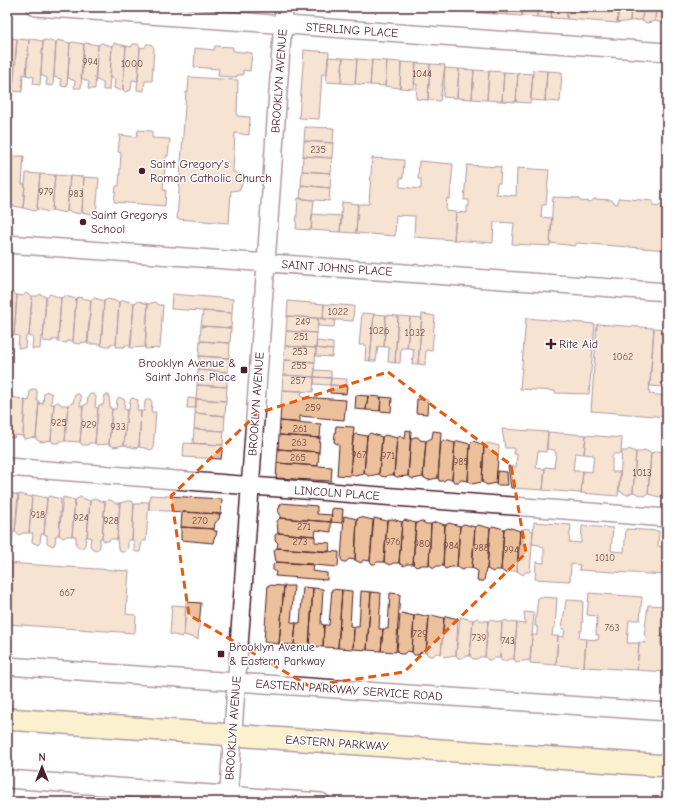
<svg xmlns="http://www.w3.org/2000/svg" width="674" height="809" font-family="'Comic Neue',sans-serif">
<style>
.building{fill:#ebc09b;stroke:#4a1f2b}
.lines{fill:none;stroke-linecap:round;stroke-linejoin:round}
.minor-casing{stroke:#4a1f2b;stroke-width:20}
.major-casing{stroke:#4a1f2b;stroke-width:24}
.minor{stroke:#fff;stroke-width:17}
.major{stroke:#f9e096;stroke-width:21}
.marked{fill:none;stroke:#e8590c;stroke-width:3;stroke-dasharray:8 5;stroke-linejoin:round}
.poi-dot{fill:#4a1f2b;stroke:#fff;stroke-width:1.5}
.labels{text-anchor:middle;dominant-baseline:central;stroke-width:3;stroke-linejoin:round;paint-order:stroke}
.number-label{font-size:10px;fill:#724747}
.street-label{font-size:12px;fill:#4a1f2b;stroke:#fff}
.poi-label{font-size:12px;fill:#4a1f2b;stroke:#fff;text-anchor:start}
</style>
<rect width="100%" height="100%" fill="#fff"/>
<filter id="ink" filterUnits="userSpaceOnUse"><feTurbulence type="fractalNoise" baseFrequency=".025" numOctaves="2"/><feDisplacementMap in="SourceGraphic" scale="8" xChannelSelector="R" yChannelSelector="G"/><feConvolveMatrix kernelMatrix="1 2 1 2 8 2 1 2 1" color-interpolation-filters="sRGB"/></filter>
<g filter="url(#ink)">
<path class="building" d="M420 7H457L456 11Z
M457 7H494V14L456 11Z
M494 7H507V15L494 14Z
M507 7H522V16L507 15Z
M522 7H537V17L522 16Z
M537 7H552L551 18 537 17Z
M552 7H567V19L551 18Z
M567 7H619L617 23 567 19Z
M619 7H631L630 21 617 23Z
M631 7H643L642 20 630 21Z
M643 7H656L655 21 647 23 642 21Z
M656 7H667V24L655 21Z
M7 37 17 39 13 88 10 91H7Z
M17 39 29 40 26 75 23 74 22 92 13 91Z
M31 39 43 41 40 85 33 84 34 77 26 75 29 40Z
M45 40 56 42 53 86 46 85 47 78 41 75 43 41Z
M58 40 70 43 67 87 61 86V79L54 77 56 42Z
M73 42 84 44 81 88H74L75 81 68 78 70 43Z
M86 43 98 45 95 89H88L89 82 81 78 84 44Z
M101 43 112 46 109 90H103V83L95 79 98 45Z
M114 43 126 46 123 89 121 91 114 88 115 79 110 78 112 46Z
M133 44H138L140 47 138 81 132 80 131 90 125 92 123 89 126 46 131 47Z
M147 44H151L154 48 152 81H145L144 91 137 90 140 47 144 48Z
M215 46 233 47V51L252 53 250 71 243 70V75H237V77L218 76 219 69 194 67 195 48 214 50Z
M304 50 329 52 327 74H322L319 119 299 118Z
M328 57 343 58 341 83 326 82Z
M343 58 357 59 355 84 341 83Z
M357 59 372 60 370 85 355 84Z
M372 60 387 61 385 86 370 85Z
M387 61 401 62 400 88 385 86Z
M401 62 416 63 414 89 400 88Z
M416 63 430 64 428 100 416 99 417 84H414Z
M430 64 445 65 440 101 428 100Z
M445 68 459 69 457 98 443 97Z
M459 69 474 70 472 99 457 98Z
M474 70 489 71 487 100 472 99Z
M533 70 547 71 545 101 531 100Z
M489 71 504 72 502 101 487 100Z
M547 71 562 72 560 102 545 101Z
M504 72 518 73 516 102 502 101Z
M518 73 533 74 530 103 516 102Z
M189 77 238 80 237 116 250 117 249 135 235 133 233 172 241 174 243 182 239 190 231 191 229 223 177 219 186 92H188Z
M665 124H667V137H665Z
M305 127 334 128 333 143 304 141Z
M138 130 152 131V138L170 139 168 156H166L163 190H166L165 206 114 202 116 186H119L121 153 118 152 120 135 137 137Z
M304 141 333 143 332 158 303 156Z
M7 155 12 156 9 205 7 204Z
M12 156H24L22 184H25L23 208 9 205Z
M303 156 332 158 331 173 302 171Z
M372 158 404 160 403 178H400V187L421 189V179H418L419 161 453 164 450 199 447 198 446 211 456 212 454 240 414 237 415 216 396 215 395 236 356 233 358 204H369Z
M467 165 501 167 500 183H497L496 194 516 196 517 168 549 170 546 205H542L541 217 552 218 550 246 512 244 514 223 494 222 493 243 454 240 456 212 467 213V206H469V200H464Z
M302 171 331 173 330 188 301 185Z
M26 173 40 174 37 209 35 211 23 208Z
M40 174 55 175 52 210 49 212 37 209Z
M55 175 70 176 67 211 65 213 52 210Z
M70 176 84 177 82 212 79 214 67 211Z
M84 177 99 178 96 215 82 212Z
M301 185 330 188 329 201 300 199Z
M553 197 578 198 580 201 591 202 594 199 612 200 614 203 618 204V198L653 201V206L658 207 661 204H667V250L577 243 575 246 550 243Z
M298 198 314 200 311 230 296 229Z
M342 202 358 204 356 233 340 232Z
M312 214 342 216 340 232 311 230Z
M11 292 17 295 14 335H11L10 347H7V294Z
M26 293 32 296 29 336H26L25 348H18L19 336 14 335 17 295 23 296Z
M40 294 46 297 43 337H41L40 349H32L33 337 29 336 32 296H38Z
M50 294 61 298 58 340H52V342L43 341 46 297Z
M172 294 233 299 232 313 171 309Z
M65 296 76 299 73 341H67V343L58 342 61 298Z
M78 297 91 300 88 343 81 342V344L73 343 76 299Z
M95 298 104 301 101 344H87L91 300Z
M108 299 119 302 116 344H110V346H101L104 301Z
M123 300 134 303 131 346 125 345V347H116L119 302Z
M139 301 148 304 145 347 130 348 134 303Z
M288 301 324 304 323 319 287 316Z
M155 302 159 305H163L160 348 145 349 148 304Z
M324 304 354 306 353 321 323 319Z
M203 311 232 313 231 328 201 326Z
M362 313 374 314 370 361 365 360 366 345H359Z
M374 314 386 315 384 347 378 346 376 361H370Z
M422 314 435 316 432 351 426 350 425 365 418 364Z
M386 315 398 316 395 363 388 362 389 347H384Z
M287 316 318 318 317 333 286 331Z
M398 316 410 317 407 348H401L400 363H395Z
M410 317 422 318 418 364H412L414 349 407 348Z
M318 318 335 320 334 327 318 326Z
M526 318 595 324 589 394 555 393V391L520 389Z
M597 324 654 328 649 394 667 396V417L591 411Z
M201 326 231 328 230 343 200 341Z
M654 328 667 329 665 387 650 386Z
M286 331 317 333 316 348 285 346Z
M200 341 230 343 229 358 199 356Z
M317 341 333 343V350L316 348Z
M285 346 316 348 315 362 284 360Z
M316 348 333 350 332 357 316 356Z
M199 356 229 358 228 372 198 370Z
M284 360 315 362 314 377 283 375Z
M198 370 228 372 227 387 197 385Z
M315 370 331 371V378L314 377Z
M283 375 314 377 313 392 282 390Z
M314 377 331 378 330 385 314 384Z
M331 378 347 379V386L330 385Z
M197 385 227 387 226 401 196 399Z
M330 385 347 386 346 394 330 393Z
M7 388 8 399H10L7 435Z
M32 389H36L37 392V401H39L36 437 24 439 23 436 25 400 29 401 30 391Z
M282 390 302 391 301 397 346 400 344 420 300 416V423L280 421Z
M46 391 52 394 51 404H54L51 440 41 442 36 439 39 403 43 404 44 393Z
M75 394H79L81 397 80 406H83L80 442 65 441 68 405 73 403Z
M90 394H94L96 397 95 407 98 408 95 443H89L88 445H82L80 442 83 406 87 404 88 397Z
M105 395H109L110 408 112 409 109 444 96 445 95 443 98 408 99 405H103Z
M356 395 368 396 366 410 355 409Z
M368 396 381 397 380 411 366 410Z
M12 397 25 400 23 436 15 435 14 438 9 437 7 435 10 399Z
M119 397 125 400 124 409 127 410 124 445 114 447 109 444 112 409H116L117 399Z
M381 397 392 398 391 412 380 411Z
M132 398 138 400 137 410 141 411 139 447 135 448 124 445 127 410H129L130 400Z
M188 398 196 399V408H187Z
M147 399H150L152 402 151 412H156L153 450 139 447 141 411H144L145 401Z
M196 399 226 401 225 416 195 413Z
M417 399 428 400 427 414 416 413Z
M58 402 62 405H68L65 441H60L59 443H53L51 440 54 404Z
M195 413 225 416 224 431 194 429Z
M280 421 321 424 320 438 279 435Z
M336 426 354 427 350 476 337 475 339 445 334 442Z
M194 429 224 431 223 445 193 443Z
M502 429 548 432 546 452 538 451 536 468 545 469 543 490 511 488 508 466 516 467 517 454H514V448H505Z
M406 430 411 431 408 476 396 477 394 475 397 438 400 436 405 439Z
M433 431 441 432 438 478 428 480 423 477 426 441 432 438Z
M548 432 586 435 584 454 575 453 573 471H583L581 493 543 490 545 467 554 468 556 453 554 450 547 449Z
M370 433 382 437 379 474 369 476 364 473 367 436Z
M356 434 367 436 364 474 355 476 350 473 353 436Z
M279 435 320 438 319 452 278 449Z
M385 435 397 438 394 475H388L386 477 381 476 379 474 382 437Z
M586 435 622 438 621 454H614L612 456V472H620L618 496 581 493 583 471 592 472 594 455 584 454Z
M414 437H418L420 440 426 441 423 477 413 479 408 476 411 439Z
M444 440 455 443 452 479H446L444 481H439L438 478 441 442Z
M458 441 470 444 468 481 461 480 459 482H454L452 479 455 443Z
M473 441 484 445 482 482 472 484 468 481 470 444Z
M184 443 223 445 221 459 183 457Z
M488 443 499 446 496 483 487 485 482 482 484 445Z
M278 449 319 452 318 466 277 463Z
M629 449 636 452 633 492 627 495 619 491 622 451H627Z
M644 450 651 453 648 494 644 496 633 492 636 452H642Z
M658 451 663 452 666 454 663 495 659 497 648 494 651 453Z
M666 454H667V495H663Z
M277 463 332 467 331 481 276 478Z
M497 471 507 472 508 485H496Z
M7 492 18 495 15 532H13L12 543H7Z
M19 494 32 497 29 533H23L19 535 15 532Z
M33 495 47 498 44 534H41L40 543 38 545 32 542 33 533H29L32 497Z
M150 495 222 499 221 514 149 510Z
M49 496 61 499 59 535H56L55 544 53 546 47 543V535L44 534 47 498Z
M63 497 75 500 72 536H67L63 538 59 535Z
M80 497 90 501 87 537H86L85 545 82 549 79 548 76 545V536H72L75 500Z
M94 498 105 502 102 538H100V547L97 550 93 549 90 546 91 537H87L90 501Z
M107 500H111L115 503H120L117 539H110L109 541H104L102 538 105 502Z
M127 501H132L134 504 132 540H128V549L125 552H121L118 548 117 539 120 503Z
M143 502H149L146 541H142L140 552H136L134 550V541L132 540 134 504H139Z
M281 503 317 506V514L332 515 331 522 280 518V514L278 511Z
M332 508 343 509 342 523 331 522Z
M182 512 220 514 219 519 215 523 214 529 181 527Z
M344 516 357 519 355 560 349 559 346 562H343L341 559Z
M360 517 373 520 370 561 363 560 361 563 355 560 357 519Z
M280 518 331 522V532L316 530 315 536 278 533 277 521Z
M374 518 387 521 384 562H377L375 564H372L370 561Z
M392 519 402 522 399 563H393L390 565 384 562 387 521Z
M404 520 416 523 413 564H407L404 566 399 563 402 522Z
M421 521 426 524H431L429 565H422L416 567 413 564 416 523Z
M436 522 445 525 443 566H437L434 568 429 565 431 524Z
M534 522 571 525 569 542 581 543 582 526 613 528 611 551 624 552 626 529 659 531 658 546 667 548V588V575L579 570 580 565 571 564 570 581 535 579 536 562 544 563V548L539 545 532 544Z
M449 523 460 526 457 567H451L445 569 443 566 445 525Z
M464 524 475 527 472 568H466L463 570 457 567 460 526Z
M478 525 490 528 487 569H486L484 581H477L478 571 472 568 475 527Z
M493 526 504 529 501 570H496L493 572 487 569 490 528Z
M181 527 214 529V531H217L216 536 214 538 213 543 181 540Z
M508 527 520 531 517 571H510L507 574 501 570 504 529Z
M525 528 533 531 530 572H525L523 575 517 571 520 531Z
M278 533 315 536V542L330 543 329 552 277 548 278 543 275 540V535Z
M277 548 339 552 338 567 276 562 274 550Z
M276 562 313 564 312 571 327 573V580L275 576 276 572 273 570V565Z
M7 563 129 571 126 614 136 615 135 633 7 624Z
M268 585 284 586 279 644 264 642Z
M284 586H294L291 622 296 623 294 645 279 644Z
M303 587 313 588 309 646 294 645 296 623H300Z
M313 588 323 589 321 624 324 625 323 647 309 646Z
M332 589 342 590 338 648 323 647 324 625H329Z
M342 590 352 591 350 626 354 627 353 649 338 648Z
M361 591 371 592 367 650 353 649 354 627H359Z
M371 592 381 593 379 629H383L381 651 367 650Z
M390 593 400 594 396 652 381 651 383 629H388Z
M589 593 642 597 640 620H629L627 643H639L637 670 584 667 586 639 598 640 599 635H596L597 616 587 615Z
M538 597 557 598 555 628H553L552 636H558L556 665 530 663 532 635H537V626H535Z
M566 600 583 601 582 631H580L579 638 586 639 584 667 556 665 558 636 564 637 565 629H562Z
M186 602 201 603 198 639 184 635Z
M172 605 186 606 184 635H182V637L170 634Z
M648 605 666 606 665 636H661V644H666L664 672 637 670 639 642 645 643 646 635H644Z
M524 612 534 613 530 660 516 662 514 659 517 623 525 624Z
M402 613 414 616 412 652 407 651 404 654H400L397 651 400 615Z
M417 614 429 617 426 653 421 652 418 655H414L412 652 414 616Z
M431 615 444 618 441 654 436 653 433 656H429L426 653 429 617Z
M446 616 458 619 456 655 444 657 441 654 444 618Z
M460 617 473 620 470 656H465L462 658H458L456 655Z
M477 618 480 620 488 621 485 657H480L477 659H473L470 656 473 620Z
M491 619 494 621 502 622 500 658H494L492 660H488L485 657 488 621Z
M506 620 509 622 517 623 514 659H509L506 661H502L500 658 502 622Z
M666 644H667V673L664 672Z"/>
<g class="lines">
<defs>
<path id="minor" d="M36 7 667 52
M7 244 667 292
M7 467 667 518
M7 666 667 712
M7 779 321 802
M228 802 284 7"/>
<path id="major" d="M7 719 667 766"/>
</defs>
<use href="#minor" class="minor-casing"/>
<use href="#major" class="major-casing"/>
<use href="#minor" class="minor"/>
<use href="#major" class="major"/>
</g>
</g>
<path d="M0 0H674V809H0ZM388 372 511 465 526 553 404 672 309 686 189 615 171 496 258 413Z" fill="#fff" fill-opacity=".55" fill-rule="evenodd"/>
<path class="marked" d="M388 372 511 465 526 553 404 672 309 686 189 615 171 496 258 413Z"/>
<g class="poi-dot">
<circle cx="142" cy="171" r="4"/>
<circle cx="83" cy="222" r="4"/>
<path d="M549 338h4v4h4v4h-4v4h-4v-4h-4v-4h4z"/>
<rect x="240" y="366" width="8" height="8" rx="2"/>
<rect x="217" y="650" width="8" height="8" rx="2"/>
</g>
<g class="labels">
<g class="number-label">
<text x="90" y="62">994</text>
<text x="132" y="64">1000</text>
<text x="422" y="74">1044</text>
<text x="318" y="150">235</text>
<text x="46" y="192">979</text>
<text x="76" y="194">983</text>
<text x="338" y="312">1022</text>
<text x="303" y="322">249</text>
<text x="379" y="331">1026</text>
<text x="415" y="333">1032</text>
<text x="301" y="337">251</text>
<text x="300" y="352">253</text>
<text x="623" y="357">1062</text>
<text x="299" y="366">255</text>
<text x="298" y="381">257</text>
<text x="313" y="408">259</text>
<text x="59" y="423">925</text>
<text x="89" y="425">929</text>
<text x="118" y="427">933</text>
<text x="300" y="429">261</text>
<text x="299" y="443">263</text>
<text x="359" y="455">967</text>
<text x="388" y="456">971</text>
<text x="298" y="458">265</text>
<text x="461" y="462">985</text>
<text x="642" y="473">1013</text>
<text x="38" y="515">918</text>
<text x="81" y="518">924</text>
<text x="111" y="521">928</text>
<text x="200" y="521">270</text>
<text x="304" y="527">271</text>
<text x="300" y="542">273</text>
<text x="393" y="542">976</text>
<text x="422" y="544">980</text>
<text x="451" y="546">984</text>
<text x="481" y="548">988</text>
<text x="511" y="550">994</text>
<text x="605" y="558">1010</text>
<text x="67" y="593">667</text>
<text x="612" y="628">763</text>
<text x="420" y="634">729</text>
<text x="479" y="638">739</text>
<text x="508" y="641">743</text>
</g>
<g class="street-label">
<text transform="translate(352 30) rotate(4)">STERLING PLACE</text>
<text transform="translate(279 81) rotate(-86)">BROOKLYN AVENUE</text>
<text transform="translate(337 268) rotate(4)">SAINT JOHNS PLACE</text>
<text transform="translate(256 404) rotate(-86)">BROOKLYN AVENUE</text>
<text transform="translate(337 493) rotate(4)">LINCOLN PLACE</text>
<text transform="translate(349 690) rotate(4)">EASTERN PARKWAY SERVICE ROAD</text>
<text transform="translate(233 728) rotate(-86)">BROOKLYN AVENUE</text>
<text transform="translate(337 743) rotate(4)">EASTERN PARKWAY</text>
</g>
<g class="poi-label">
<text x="150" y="164">Saint Gregory's<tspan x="150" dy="14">Roman Catholic Church</tspan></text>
<text x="91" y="215">Saint Gregorys<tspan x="91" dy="14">School</tspan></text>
<text x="559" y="344">Rite Aid</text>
<text x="236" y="363" text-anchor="end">Brooklyn Avenue &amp;<tspan x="236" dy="14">Saint Johns Place</tspan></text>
<text x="229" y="647">Brooklyn Avenue<tspan x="229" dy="14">&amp; Eastern Parkway</tspan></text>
</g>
</g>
<rect width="674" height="809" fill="none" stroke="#fff" stroke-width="24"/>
<rect x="12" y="12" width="650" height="785" fill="none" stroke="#4a1f2b" stroke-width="1.5" filter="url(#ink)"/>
<g transform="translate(42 767)" stroke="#ffffff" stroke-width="3" paint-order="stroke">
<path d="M0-3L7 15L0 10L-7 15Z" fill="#4a1f2b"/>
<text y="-6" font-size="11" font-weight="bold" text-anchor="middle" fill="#4a1f2b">N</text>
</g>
</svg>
